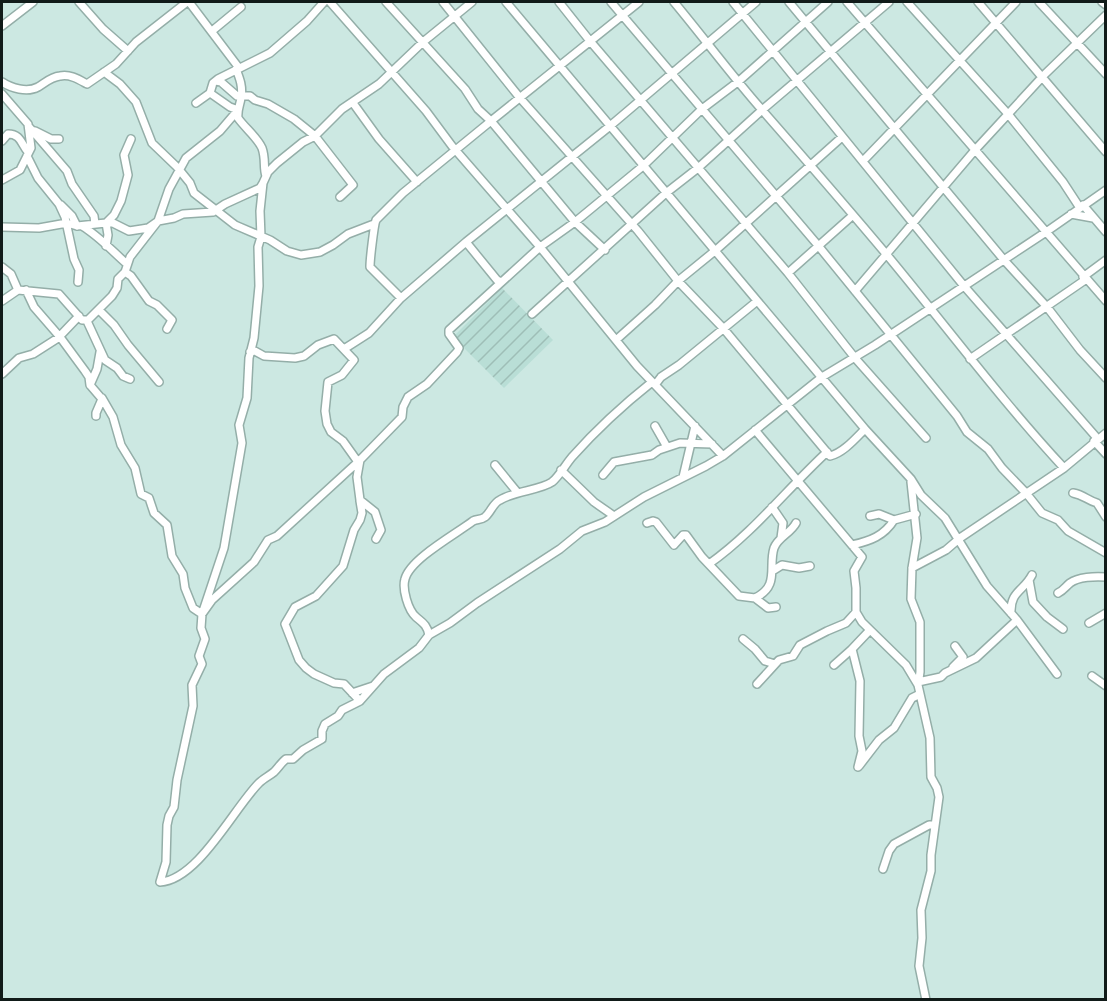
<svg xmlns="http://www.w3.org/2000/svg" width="1107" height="1001" font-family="Roboto,sans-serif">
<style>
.industrial{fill:url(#industrial-furrows)}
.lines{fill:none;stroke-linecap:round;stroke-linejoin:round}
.minor-casing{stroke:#94aea8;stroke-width:10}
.minor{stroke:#fff;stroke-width:7}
</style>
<defs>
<pattern id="industrial-furrows" width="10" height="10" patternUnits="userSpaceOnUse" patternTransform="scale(1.5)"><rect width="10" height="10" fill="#b9ded6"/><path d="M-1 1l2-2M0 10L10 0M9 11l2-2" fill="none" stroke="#9ebeb7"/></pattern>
</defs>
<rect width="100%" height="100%" fill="#cce8e2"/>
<path class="industrial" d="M502 288 553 340 504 388 453 337Z"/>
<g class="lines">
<defs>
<path id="minor" d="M79 2 103 29 128 51
M189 2 239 68
M330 2 426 111 452 146 540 247 637 366 723 456
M386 2 465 89 478 109 491 121 639 2
M443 2 520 98 638 231 678 281 723 328 830 456C843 453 855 439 865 429
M472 2 423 42 379 84 342 109 315 136 303 142 277 163 268 172 263 183 260 211 261 237 258 247 259 286 254 338 249 358 247 398 239 425 242 443 224 548 202 614 201 628 205 639 199 656 202 664 192 685 193 706 177 780 174 807 169 816 167 825 166 862 160 882C198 880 234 808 259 783 263 779 269 776 274 772 278 768 281 763 286 759H293L303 750 322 739V731L325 724 338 716 342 710 360 701 384 674 419 648 429 635 450 623 477 603 560 549 582 531 605 522 644 497 706 466 723 456 822 377 875 345 1046 232 1106 190
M506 2 865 429 911 479 921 495 945 518 987 586 1017 620 1057 674
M559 2 590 41 788 273 855 358 926 438
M611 2 816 243 957 416 967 432 988 449 1002 468 1026 493 1042 513 1058 520 1068 531 1106 553
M674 2C704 38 732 76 763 111 805 159 846 206 887 255 946 326 1001 400 1064 468
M733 2 964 286 1097 438
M789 2 1004 260 1047 307 1080 350 1106 378
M847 2 1106 301
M907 2 1008 114 1063 182 1080 208
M978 2 1106 152
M1039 2 1106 74
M1102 2 1106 5
M2 26 33 2
M212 31 241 7
M236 69C240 79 243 87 241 98 240 105 237 110 238 118 245 128 257 137 262 148 266 159 263 168 266 176
M104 72 120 84 136 102 152 143 177 167 190 183 194 193 235 225 270 240 287 251 301 255 320 252 333 245 348 234 374 224
M216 81 221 82 237 96H250L255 100 268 104 294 119 315 136 353 185 340 197
M2 82C11 88 27 93 38 87 46 82 51 77 60 76 70 74 78 79 87 84L116 64 136 42 187 2
M2 94 28 124 31 148 20 170 2 180
M196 103 210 93 213 83 218 79 270 53 307 21 324 2
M353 103 379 139 417 182
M30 128 67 171 72 184 94 216 95 224
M35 131 51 139H59
M2 141 8 134C21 134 21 144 28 152
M27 156 38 178 59 204 65 217 74 259 79 270 78 282
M863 161 1016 2
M61 205 72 216 77 226
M1083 205 1106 232
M1071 214 1093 218
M82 226C99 236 112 251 127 264
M2 227 39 228 67 223 77 226 106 223H113L129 231 142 229 148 228 158 221 174 218 183 214 213 212 225 204 260 188 263 183
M466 242 497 280 501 282
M106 246 108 235 106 223 114 215 121 201 128 175 124 155 131 139
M2 267 11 274 18 290 59 294 82 320H88L112 296 117 288 118 279 125 272 130 257 158 221 169 189 186 158 220 131 238 110 230 107 210 93
M125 272 131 276 149 301 157 305 172 320 167 329
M788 273 852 216
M1083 277 1106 260
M26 290 34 307 60 337 85 371 89 377 90 385
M855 291 975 150 1045 74 1106 15
M401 298 370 267C370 259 374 225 376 220L403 193 491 121 575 222 605 250
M2 301 18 290
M99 310 114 325 128 345 159 382
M532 314 666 193 698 168 762 110 889 2
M87 321 105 360 117 368 123 376 130 379
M616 340 655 305 678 281 716 250 842 137
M344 349 369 333 401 298 466 242 610 126 756 2
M250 352 255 351 264 356 295 358 304 356 318 345 334 339 354 360 342 375 328 382 325 411 327 424 331 432 343 441 358 462
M970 359 1085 280
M2 374 19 358 33 354 58 338 79 316
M655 385 661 377 679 365 756 302
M102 398 113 417 121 445 135 468 141 494 149 498 154 513 167 525 172 556 183 574 185 588 193 608 202 614 212 600 254 562 268 540 277 536 359 461
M96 416V413L102 399 90 385 97 369 100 352
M655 426 667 447
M755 430 862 557 854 571 856 588V612L862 622 906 665 918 685 930 738 931 777 937 788 939 797 931 855V871L921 910 922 938 919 966 926 1000
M1094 441 1106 454
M495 465 517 492
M561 470 594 502 614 516
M603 475 614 462 652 455 659 450 680 443 712 444
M683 477 695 426
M911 482 917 538 912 568 911 599 920 622V672L918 685
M1073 493C1084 495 1087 500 1097 503L1106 517
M360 501 362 513 360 520 354 530 343 566 316 596 295 607 285 624 299 660 306 668 314 674 334 683 344 684 360 701
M772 507 783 523 781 538
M870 516 879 514 894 520
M647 523 653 521 656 522 674 545 683 535H686L702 557 739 596 755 598
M376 539 381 530 375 512 360 500 357 477 360 460 402 417 403 407 408 397 427 384 457 352 459 348 449 334V330L540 247 575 222 643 166 702 109 739 81 828 2
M852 545C870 541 884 536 894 520L916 514
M709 564C753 533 787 489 827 452
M912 568 946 550 960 538 1064 468 1106 433
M774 570 782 565 799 568 810 566
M1029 580 1033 602 1047 617 1063 629
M1058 593C1064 590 1065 587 1070 583 1078 577 1095 576 1106 577
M776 607 768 608 755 598C780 586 768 567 774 548 778 537 791 533 796 523
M1011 613C1010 591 1024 591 1032 575
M1089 623 1106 613
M429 635C427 625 423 623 416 617 408 610 402 589 405 579 410 559 456 534 473 521 477 519 481 520 485 517 491 512 493 503 500 500 514 491 541 490 552 482 558 478 566 464 572 457 596 430 623 405 652 382
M743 639 755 649 765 661 775 664
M834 665 852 649
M953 667 963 657 955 646
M1092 676 1106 686
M918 682 941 677 945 673 976 658 1017 620
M757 684 779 660 793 656 800 645 827 631 846 623 856 612
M352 693 373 686
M859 766 879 740 894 728 912 698 920 694
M858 767 862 751 859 736 860 681 852 649 870 630
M883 869 889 851 894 844 929 825H935"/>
</defs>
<use href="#minor" class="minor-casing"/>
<use href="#minor" class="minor"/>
</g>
<rect width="1107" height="1001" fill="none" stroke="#111b19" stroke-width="6"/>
</svg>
